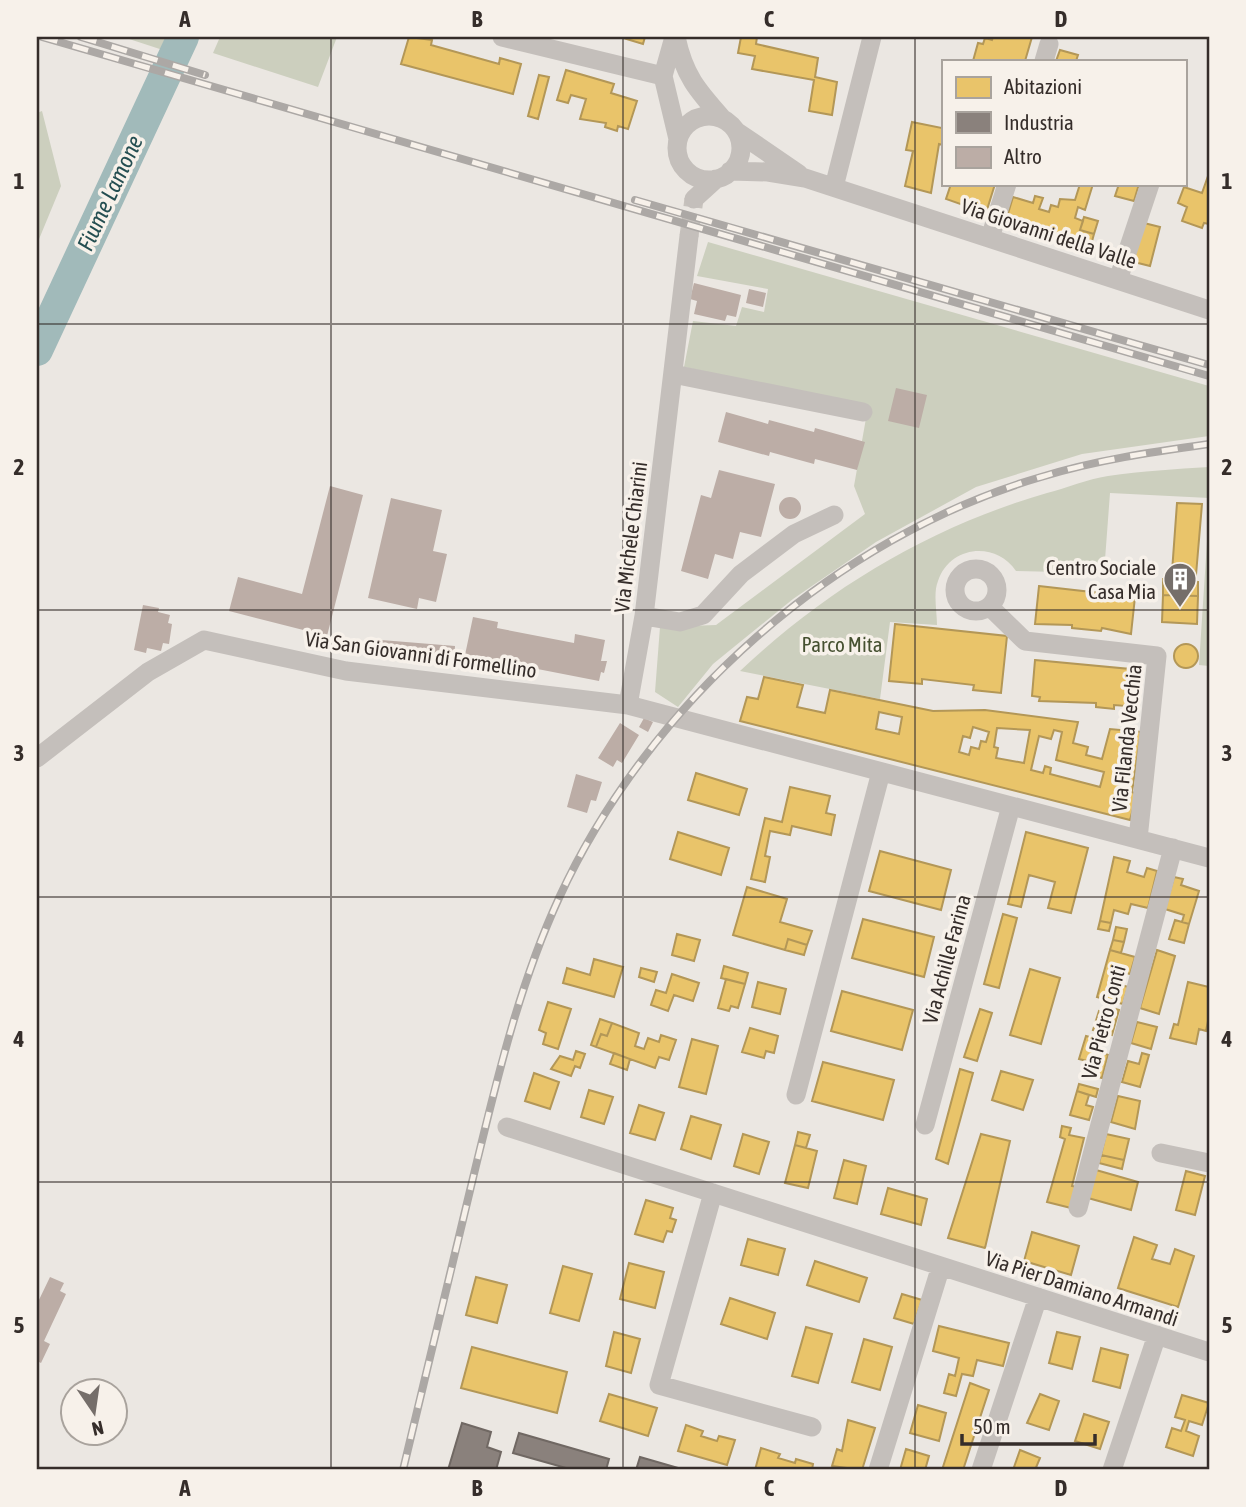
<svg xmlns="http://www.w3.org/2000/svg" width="1246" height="1507" font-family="'Asap Condensed',sans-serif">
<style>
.green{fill:#cccfbe}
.homes{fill:#e9c46a;stroke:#b39757;stroke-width:2;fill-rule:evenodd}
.industry{fill:#8a817c;stroke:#706863;stroke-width:2}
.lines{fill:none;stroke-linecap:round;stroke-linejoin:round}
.river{stroke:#a1baba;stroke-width:32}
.building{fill:#bcada6}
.minor-tunnel{stroke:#c7c2bd;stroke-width:19;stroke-dasharray:19 10;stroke-linecap:butt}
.minor{stroke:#c4bfbb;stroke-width:19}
.rail-casing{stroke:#aca8a5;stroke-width:8}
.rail{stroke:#f7f1ea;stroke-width:5;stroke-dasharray:16;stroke-linecap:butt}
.grid{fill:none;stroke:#352d2a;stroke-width:2;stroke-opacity:0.55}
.labels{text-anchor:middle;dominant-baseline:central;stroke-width:7;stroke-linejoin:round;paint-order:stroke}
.street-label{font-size:21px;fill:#352d2a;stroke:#f7f1ea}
.poi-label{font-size:21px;fill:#352d2a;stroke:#f7f1ea;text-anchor:end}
.park-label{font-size:21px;fill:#455030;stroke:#f7f1ea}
.water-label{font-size:23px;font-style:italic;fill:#244e51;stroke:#f7f1ea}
.neatline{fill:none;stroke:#352d2a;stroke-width:2.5}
.grid-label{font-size:23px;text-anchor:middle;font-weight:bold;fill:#352d2a}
</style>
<rect width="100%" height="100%" fill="#ebe7e2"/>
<path class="green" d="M123 37H176L169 52Z
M220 37H337L318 87 213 53Z
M42 111 61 186 37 244V113Z
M708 242 1209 386V436L1082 454 976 487 876 542 793 599 713 664 678 707 655 692 660 627 716 625 865 514 854 486 868 407 684 367 693 321 736 326 742 307 764 312 768 289 697 276Z
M1209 467V498L1110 493 1104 573 1016 571C996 541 950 545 938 581 933 593 937 612 937 625L890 622 880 699 740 671C828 588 930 527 1047 493 1067 488 1087 479 1108 476 1142 471 1176 469 1209 467Z
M1209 511V666L1199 665Z"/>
<path class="homes" d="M409 37 432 40 431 45 499 64 500 58 521 64 513 94 401 64Z
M620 37H645L643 44Z
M741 37H757L756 44 818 58 815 77 837 82 832 115 809 111 814 80 752 69 755 56 738 53Z
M993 37H1032L1025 61H973L978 43 983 44 985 38 992 40Z
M1060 50 1078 55 1076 61H1056Z
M566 70 614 84 611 93 637 101 628 129 618 126 617 131 605 127 606 123 580 119 586 99 571 95 568 103 557 100Z
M539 75 549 77 538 119 528 116Z
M912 122 942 128 943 145 939 144 931 193 905 186 913 151 906 150Z
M1208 176 1209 224 1204 223 1202 228 1182 221 1187 207 1178 203 1184 187 1202 193Z
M951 184H995L986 213 946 199Z
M1080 184H1093L1085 210 1078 207 1075 218 1083 221 1080 230 1094 234 1091 245 1006 220 1013 197 1033 203 1035 196 1043 198 1039 209 1049 212 1051 205 1058 207 1060 199 1075 200Z
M1119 184H1139L1134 201 1115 196Z
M1084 217 1098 221 1094 234 1080 230Z
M1140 222 1160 227 1150 266 1130 261Z
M1177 503 1202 504 1196 575 1172 572Z
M1163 579 1198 582V596L1163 595Z
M1039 586 1135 597 1131 634 1102 628 1101 631 1072 628V625L1035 624Z
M1163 595 1198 596 1197 624 1162 622Z
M895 624 1007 636 1001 693 973 690 974 685 922 679V684L889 681Z
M1174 656a12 12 0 1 1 24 0a12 12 0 1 1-24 0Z
M1035 660 1130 669 1126 706 1114 705V709L1096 707V703L1039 701 1040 697 1032 696Z
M764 677 803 685 797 707 825 713 830 690 933 711 985 710 1078 722 1073 743 1088 747 1086 755 1102 759 1110 729 1141 732 1132 792 1137 794 1130 820 740 721 747 697 758 699ZM879 712 902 717 899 734 876 729ZM973 727 989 732 986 742 981 741 979 749 971 747 969 755 959 752 963 736 970 738ZM997 728 1030 730 1024 763 996 758 998 748 994 747ZM1054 730 1062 732 1056 760 1104 772 1100 787 1050 774 1051 768 1045 766 1043 773 1031 770 1039 736 1051 739Z
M696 773 747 789 739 815 688 800Z
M790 787 830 796 826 813 835 815 831 835 792 826 790 835 770 831 765 856 770 857 765 882 751 879 765 818 782 822Z
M678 832 729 848 721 875 670 859Z
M1026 832 1088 848 1071 913 1048 908 1055 882 1029 875 1021 907 1008 904Z
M880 851 951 870 941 910 869 891Z
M1114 857 1130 861 1127 872 1144 877 1147 868 1157 871 1148 908 1131 904 1128 914 1114 910 1111 923 1100 921Z
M1174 877 1183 879 1181 885 1199 891 1189 924 1182 922 1184 915 1165 909Z
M747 887 787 899 780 922 812 931 807 945 788 939 785 950 733 935Z
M1003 914 1017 918 999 988 984 984Z
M863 919 934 937 924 977 852 958Z
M1175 920 1189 924 1184 943 1169 939Z
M1100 921 1111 923 1109 931 1098 929Z
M1116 927 1127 929 1124 942 1113 940Z
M677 934 700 940 694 961 672 955Z
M788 939 807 945 804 955 785 950Z
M1113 940 1124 942 1121 953 1110 950Z
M1110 950 1135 957 1130 974 1114 970 1111 982 1128 987 1123 1004 1097 997Z
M1157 950 1175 956 1159 1014 1140 1008Z
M594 959 623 967 614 997 563 983 567 968 590 975Z
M724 966 748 973 745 984 721 978Z
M641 968 657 972 654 982 639 977Z
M1030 969 1060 978 1041 1044 1010 1035Z
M672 974 699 983 693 1001 674 995 668 1011 651 1005 656 990 666 993Z
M726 979 745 984 738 1008 731 1006 729 1011 718 1008Z
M758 982 786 989 780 1014 752 1007Z
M1188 982 1209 987V1016L1206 1031 1199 1029 1196 1044 1170 1038 1174 1024 1178 1025Z
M842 991 913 1010 902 1050 831 1031Z
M548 1002 571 1009 558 1049 543 1044 546 1033 539 1030Z
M1108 1007 1119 1010 1112 1035 1093 1030 1099 1011 1106 1013Z
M980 1009 992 1013 977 1061 964 1057Z
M600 1019 612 1023 607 1036 601 1034 596 1047 591 1045Z
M1137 1022 1157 1027 1151 1049 1131 1043Z
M612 1023 639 1033 635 1046 644 1049 648 1038 659 1042 661 1035 676 1040 669 1060 659 1057 655 1068 596 1047 601 1034 607 1036Z
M750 1028 778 1036 774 1053 766 1051 764 1058 742 1052Z
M1086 1036 1097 1039 1094 1050 1108 1055 1102 1078 1083 1073 1087 1061 1079 1059Z
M692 1039 718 1046 706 1094 679 1087Z
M576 1051 585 1054 580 1068 575 1066 571 1076 551 1069 560 1056 573 1060Z
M614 1053 630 1059 627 1070 610 1064Z
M1142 1053 1149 1055 1140 1087 1122 1082 1128 1061 1139 1064Z
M823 1062 894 1080 883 1120 812 1101Z
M960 1069 973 1073 948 1164 936 1159Z
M1001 1071 1033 1080 1023 1110 992 1100Z
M534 1073 559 1082 550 1109 525 1101Z
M1079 1084 1098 1089 1096 1097 1077 1091Z
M589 1090 613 1097 604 1124 581 1117Z
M1077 1091 1089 1095 1086 1105 1093 1107 1089 1120 1070 1115Z
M1118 1096 1140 1101 1135 1129 1111 1122Z
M639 1105 664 1113 655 1140 630 1133Z
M691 1116 721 1125 711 1159 681 1149Z
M1062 1126 1071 1128 1069 1135 1084 1138 1072 1186 1077 1187 1071 1208 1047 1202 1065 1139 1060 1137Z
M798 1132 810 1135 806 1148 795 1145Z
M743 1134 769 1142 759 1174 734 1166Z
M981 1134 1010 1141 985 1248 948 1238Z
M1106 1134 1129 1139 1124 1160 1101 1155Z
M795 1145 817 1151 808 1188 785 1183Z
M1101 1155 1124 1160 1122 1169 1099 1163Z
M844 1160 866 1166 857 1204 834 1198Z
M1096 1170 1138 1182 1131 1210 1088 1198Z
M1186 1171 1205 1176 1195 1215 1176 1210Z
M888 1188 927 1199 921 1225 881 1214Z
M646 1200 673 1208 670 1218 676 1220 672 1232 667 1231 663 1242 635 1234Z
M1032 1232 1079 1246 1071 1275 1024 1261Z
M1134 1237 1157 1245 1152 1259 1170 1264 1175 1249 1194 1256 1178 1307 1118 1288Z
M748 1239 785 1249 778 1275 741 1265Z
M815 1261 867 1278 859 1302 807 1285Z
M629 1263 664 1272 655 1308 620 1299Z
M563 1266 592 1274 579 1321 550 1313Z
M476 1277 507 1285 497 1323 466 1315Z
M902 1294 922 1300 914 1324 894 1318Z
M730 1298 775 1313 767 1339 721 1324Z
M939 1326 1009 1343 1003 1366 977 1360 973 1376 962 1374 956 1396 944 1393 949 1374 955 1376 959 1358 933 1351Z
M806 1327 832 1334 818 1383 792 1376Z
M614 1332 640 1339 631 1373 606 1366Z
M1057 1332 1080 1337 1072 1369 1049 1363Z
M864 1339 892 1347 880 1390 852 1382Z
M472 1347 567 1372 557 1413 461 1388Z
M1101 1348 1128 1355 1120 1388 1093 1381Z
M970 1383 989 1390 963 1470H942Z
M609 1394 657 1408 648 1436 600 1421Z
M1040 1394 1059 1401 1049 1430 1027 1423Z
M1182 1395 1209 1403 1202 1425 1189 1421 1186 1431 1199 1436 1193 1456 1166 1447 1172 1428 1181 1431 1185 1420 1175 1417Z
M918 1405 946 1413 939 1441 910 1433Z
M1084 1414 1109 1422 1100 1449 1075 1441Z
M848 1420 875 1428 862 1470 832 1466 837 1449 842 1451Z
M686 1425 703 1431 701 1436 717 1441 719 1436 735 1440 727 1465 678 1451Z
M761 1448 780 1454 778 1458 795 1463 796 1459 813 1464 812 1470H755Z
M906 1449 929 1456 925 1470H900Z
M1020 1450 1040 1458 1035 1470H1013Z"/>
<path class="industry" d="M462 1423 491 1432 487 1447 501 1452 496 1470H448Z
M519 1433 609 1459 606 1470H573L513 1453Z
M640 1457 685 1470H636Z"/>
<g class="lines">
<path class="river" d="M37 350 183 37"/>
</g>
<path class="building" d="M694 283 741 295 736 317 727 315 725 321 694 314 697 301 690 299Z
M749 289 766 293 763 307 746 303Z
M896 388 927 395 919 428 888 421Z
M726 412 768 424 769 420 814 432 815 428 865 442 857 470 815 459 814 464 770 452 769 456 718 442Z
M719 470 775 484 761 537 740 532 733 559 715 554 708 579 681 571 701 495 711 498Z
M330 486 363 495 327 636 229 611 238 577 302 594Z
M779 508a11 11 0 1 1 22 0a11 11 0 1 1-22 0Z
M391 498 442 510 433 551 447 554 436 602 419 598 417 609 368 598Z
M143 605 159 608 158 612 170 615 168 623 172 624 169 644 163 643 161 651 147 648 146 653 134 650Z
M473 617 498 622 497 628 574 643 575 634 605 640 601 661H607L604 673 601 672 599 681 465 655Z
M369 639 455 646 454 663 368 656Z
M644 718 653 722 648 732 639 727Z
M620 723 639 735 622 763 617 760 613 767 598 758Z
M576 774 602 782 596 801 591 800 587 813 567 807Z
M50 1277 64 1283 60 1291 66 1294 44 1341 50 1344 41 1363 37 1361V1304Z"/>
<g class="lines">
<path class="minor-tunnel" d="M689 236 694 199"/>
<path class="minor" d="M502 37 663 76
M674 37 663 76 678 139
M676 37C684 75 697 90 722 118
M1044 61 1049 44
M677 148a32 32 0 1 1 64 0a32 32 0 1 1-64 0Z
M736 131 799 174
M730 171 768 172 805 178 1209 310
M834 187 872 37
M694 199 716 179
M990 238 1007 184
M1118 280 1150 184
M673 374 863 412
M955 590a21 21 0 1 1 42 0a21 21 0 1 1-42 0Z
M990 607 1025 641 1157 656 1138 839
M644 616 680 622 703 615 741 574 794 534 834 515
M628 705 644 616 689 236
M37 758 148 672 204 640 346 671 628 705 1209 858
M796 1095 881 772
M925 1125 1011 806
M507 1127 1209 1352
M1161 1153 1209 1163
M713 1193 659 1385 812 1427
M1078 1208 1173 848
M878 1470 941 1266
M981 1470 1038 1297
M1112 1470 1157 1335"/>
<defs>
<path id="rail" d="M42 37 1209 376
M81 37 205 75
M635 200 1209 365
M403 1470C426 1373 450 1275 473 1178 496 1083 518 987 559 898 648 704 835 537 1041 477 1096 460 1152 452 1209 444"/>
</defs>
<use href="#rail" class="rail-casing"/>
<use href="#rail" class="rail"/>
</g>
<path class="grid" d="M331 37V1470M623 37V1470M915 37V1470M37 324H1209M37 610H1209M37 897H1209M37 1182H1209"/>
<defs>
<symbol id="building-pin" viewBox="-11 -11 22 30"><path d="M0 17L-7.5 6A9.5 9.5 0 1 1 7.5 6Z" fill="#756e6a" stroke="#f7f1ea"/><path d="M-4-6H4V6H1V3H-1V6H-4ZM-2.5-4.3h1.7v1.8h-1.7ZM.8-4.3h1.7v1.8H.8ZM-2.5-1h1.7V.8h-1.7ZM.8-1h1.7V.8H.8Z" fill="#fff"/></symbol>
</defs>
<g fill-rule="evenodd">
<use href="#building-pin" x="1161" y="560" width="38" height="52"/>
</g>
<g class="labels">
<g class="street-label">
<text transform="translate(1049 233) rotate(18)">Via Giovanni della Valle</text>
<text transform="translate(630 537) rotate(-83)">Via Michele Chiarini</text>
<text transform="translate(421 654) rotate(8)">Via San Giovanni di Formellino</text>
<text transform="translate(1126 738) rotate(-84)">Via Filanda Vecchia</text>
<text transform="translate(946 959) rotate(-75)">Via Achille Farina</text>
<text transform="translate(1103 1022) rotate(-75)">Via Pietro Conti</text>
<text transform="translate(1082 1288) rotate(18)">Via Pier Damiano Armandi</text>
</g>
<g class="poi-label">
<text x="1156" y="567">Centro Sociale<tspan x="1156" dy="24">Casa Mia</tspan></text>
</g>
<g class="park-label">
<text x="842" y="644">Parco Mita</text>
</g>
<g class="water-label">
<text transform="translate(110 193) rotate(-65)">Fiume Lamone</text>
</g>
</g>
<rect width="1246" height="1507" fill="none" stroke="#f7f1ea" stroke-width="77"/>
<rect x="942" y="60" width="245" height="126" fill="#f7f1ea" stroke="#a9a39d" stroke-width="2"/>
<rect x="956" y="77" width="35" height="21" fill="#e9c46a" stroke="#a9a39d" stroke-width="2"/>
<text x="1004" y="94" font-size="21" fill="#352d2a">Abitazioni</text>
<rect x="956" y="112" width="35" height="21" fill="#8a817c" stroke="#a9a39d" stroke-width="2"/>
<text x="1004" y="130" font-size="21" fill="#352d2a">Industria</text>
<rect x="956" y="147" width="35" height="21" fill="#bcada6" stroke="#a9a39d" stroke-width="2"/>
<text x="1004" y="164" font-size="21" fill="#352d2a">Altro</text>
<g transform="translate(94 1412) rotate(167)"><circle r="33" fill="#f7f1ea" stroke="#a9a39d" stroke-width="2"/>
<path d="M0-5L12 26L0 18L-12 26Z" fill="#756e6a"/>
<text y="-10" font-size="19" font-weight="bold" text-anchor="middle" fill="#352d2a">N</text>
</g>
<path d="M962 1434v10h133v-10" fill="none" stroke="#352d2a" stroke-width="3.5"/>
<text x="973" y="1434" font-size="21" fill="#352d2a" stroke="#f7f1ea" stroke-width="5" paint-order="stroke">50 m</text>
<rect x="38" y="38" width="1170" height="1430" class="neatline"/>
<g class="grid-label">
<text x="185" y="27">A</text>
<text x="477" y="27">B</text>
<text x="769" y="27">C</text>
<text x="1061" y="27">D</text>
<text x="19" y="189">1</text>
<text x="1227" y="189">1</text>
<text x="19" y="475">2</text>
<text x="1227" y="475">2</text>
<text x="19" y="761">3</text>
<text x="1227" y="761">3</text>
<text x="19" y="1047">4</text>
<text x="1227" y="1047">4</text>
<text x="19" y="1333">5</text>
<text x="1227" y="1333">5</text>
<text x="185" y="1496">A</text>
<text x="477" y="1496">B</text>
<text x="769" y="1496">C</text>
<text x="1061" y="1496">D</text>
</g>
</svg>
